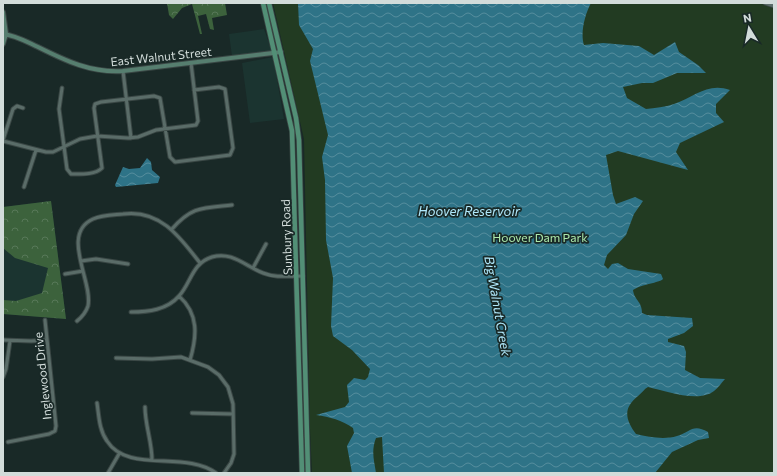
<svg xmlns="http://www.w3.org/2000/svg" width="777" height="476" font-family="Commissioner,sans-serif">
<style>
.built{fill:#1b3430}
.green{fill:#223b22}
.forest{fill:url(#forest-crowns)}
.water{fill:url(#water-waves)}
.lines{fill:none;stroke-linecap:round;stroke-linejoin:round}
.street-casing{stroke:#3a4745;stroke-width:5}
.secondary-casing{stroke:#3a4745;stroke-width:6}
.primary-casing{stroke:#3a4745;stroke-width:6}
.street{stroke:#5a6c68;stroke-width:3}
.secondary{stroke:#567e6f;stroke-width:4}
.primary{stroke:#528f76;stroke-width:4.5}
.labels{text-anchor:middle;dominant-baseline:central;stroke-width:3.5;stroke-linejoin:round;paint-order:stroke}
.street-label{font-size:12px;fill:#d2dcda;stroke:#192927}
.park-label{font-size:12px;fill:#adeaac;stroke:#192927}
.water-label{font-size:13px;font-style:italic;fill:#b0e8fb;stroke:#192927}
</style>
<defs>
<pattern id="forest-crowns" width="20" height="18" patternUnits="userSpaceOnUse"><rect width="20" height="18" fill="#3c623c"/><path d="M2 6a3 3 0 1 1 6 0M12 15a3 3 0 1 1 6 0" fill="none" stroke="#577858"/></pattern>
<pattern id="water-waves" width="16" height="10" patternUnits="userSpaceOnUse"><rect width="16" height="10" fill="#2e7387"/><path d="M0 5q4-4 8 0t8 0" fill="none" stroke="#558d9d"/></pattern>
</defs>
<rect width="100%" height="100%" fill="#192927"/>
<path class="built" d="M264 29 272 51 232 56 229 34Z
M273 57 284 119 250 123 242 63Z
M51 201 66 319 3 314V207Z"/>
<path class="green" d="M273 3H774V473H312L310 429 304 139Z"/>
<path class="forest" d="M167 3H225L227 15 212 18 214 30 210 29 206 14 198 16 202 34H200L192 4 182 8 173 19 169 15Z
M51 201 66 319 3 314V300L16 301 42 293 48 268 15 258 3 248V207Z"/>
<path class="water" d="M298 3H591C585 14 580 33 584 45L603 43 639 46 654 55 675 42 679 52 698 65 706 73H677L653 83H642L623 87 627 98 646 109C655 108 665 107 674 104 694 97 708 82 730 90L716 104V113L724 122 680 143 676 152 688 170 618 151 606 155 613 195 616 204 635 197 643 201 634 214 626 235 607 255 604 265 608 269 612 264 618 263 628 269 661 274 663 279C659 283 642 284 633 290 634 300 642 301 642 313L647 315 692 318 693 326 684 333 668 339V342L684 346 686 352 685 370 700 378 725 379C721 383 718 388 714 391 699 403 665 391 648 387 644 389 642 393 638 396 623 408 625 419 636 434 649 437 664 440 677 436 690 432 693 423 708 432L709 438 698 440 672 452 655 473H384L382 437 376 438C371 451 374 460 376 473H352L347 446 354 433 353 428C342 420 330 417 316 415L345 407 349 402 347 385 354 378 365 380 368 377 370 369 352 350 333 336 331 326 333 278 326 240 325 180 322 157 328 135 310 61 313 49 299 25Z
M147 158 151 162 152 170 160 177 158 183 116 187 115 185 123 167 129 169 140 168Z"/>
<g class="lines">
<defs>
<path id="street" d="M765 3 774 6
M123 71 131 138
M62 88 59 109 67 169 71 174C80 174 95 175 102 168L94 108 95 104 101 102 154 96 160 98 170 157 175 162 230 155 233 148 225 89 219 87 194 90
M3 140 13 109 17 106 23 108
M3 141 46 152H53L80 139 97 136 128 138 138 137 156 130 196 125 198 121 191 63
M24 187 36 150
M172 229C192 206 203 208 232 205
M81 261 96 259 128 264
M253 268 266 244
M65 274 83 271
M179 296C199 314 197 336 190 360
M131 312C148 312 167 310 179 296 191 283 192 263 212 257 232 251 245 266 263 273 275 278 289 276 303 276
M77 321C82 317 86 312 88 306 93 281 60 234 93 219 102 215 113 215 123 214 160 209 180 237 200 263
M3 340 31 341 47 340
M116 358 152 359 181 357 208 367 219 375 228 387 233 404 234 454 231 463 224 473
M3 377 6 369 10 341
M97 403C99 416 99 430 107 441 128 474 185 450 216 473
M145 407C145 425 152 442 152 460
M192 413 233 414
M8 442 49 434 55 431 56 426 45 320
M108 473 119 454"/>
<path id="secondary" d="M3 12 6 34 3 44
M3 34C15 35 27 42 38 47 66 61 91 73 123 71L281 52"/>
<path id="primary" d="M263 3 292 131 302 473
M269 3 296 118 299 140 308 473"/>
</defs>
<use href="#street" class="street-casing"/>
<use href="#secondary" class="secondary-casing"/>
<use href="#primary" class="primary-casing"/>
<use href="#street" class="street"/>
<use href="#secondary" class="secondary"/>
<use href="#primary" class="primary"/>
</g>
<g class="labels">
<g class="street-label">
<text transform="translate(161 56) rotate(-6)">East Walnut Street</text>
<text transform="translate(286 237) rotate(-92)">Sunbury Road</text>
<text transform="translate(42 376) rotate(-96)">Inglewood Drive</text>
</g>
<g class="park-label">
<text x="540" y="237">Hoover Dam Park</text>
</g>
<g class="water-label">
<text x="469" y="211">Hoover Reservoir</text>
<text transform="translate(498 306) rotate(80)">Big Walnut Creek</text>
</g>
</g>
<rect width="777" height="476" fill="none" stroke="#d2dcda" stroke-width="8"/>
<g transform="translate(749 28) rotate(350)" stroke="#192927" stroke-width="3" paint-order="stroke">
<path d="M0-3L7 15L0 10L-7 15Z" fill="#d2dcda"/>
<text y="-6" font-size="11" font-weight="bold" text-anchor="middle" fill="#d2dcda">N</text>
</g>
</svg>
